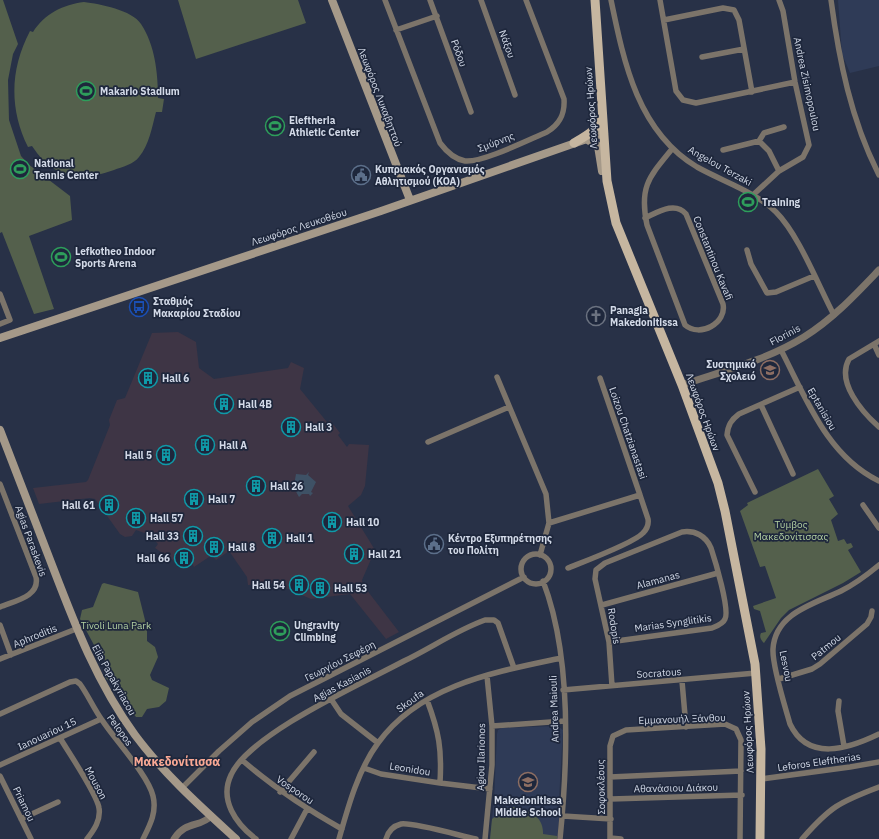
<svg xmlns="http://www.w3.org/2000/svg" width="879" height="839" font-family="'IBM Plex Sans',sans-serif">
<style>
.commercial{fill:#3e3545}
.built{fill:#2f3b57}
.green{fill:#54604c}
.water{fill:#3e5165}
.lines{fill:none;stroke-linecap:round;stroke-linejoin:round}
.minor{stroke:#7c746a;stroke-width:5.5}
.tertiary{stroke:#7c746a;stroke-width:7}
.secondary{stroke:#a59989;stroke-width:8}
.primary{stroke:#c6b6a0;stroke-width:9}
.labels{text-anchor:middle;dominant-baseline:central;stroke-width:3.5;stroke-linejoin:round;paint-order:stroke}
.street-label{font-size:10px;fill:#d2d9e7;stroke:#1e273c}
.poi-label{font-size:10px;font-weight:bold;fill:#d2d9e7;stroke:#1e273c;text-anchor:start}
.park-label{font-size:10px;fill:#b3d0a1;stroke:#1e273c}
.quarter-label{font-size:12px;font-weight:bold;fill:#faa995;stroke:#1e273c}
</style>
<rect width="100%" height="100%" fill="#283147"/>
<path class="commercial" d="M178 332 196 342 199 368 214 379 288 368 291 362 304 368 300 389 327 422 330 420 340 433 338 435 347 447 349 444 369 445 365 486 361 495 348 506 375 550 362 580 363 585 399 632 386 639 350 594 311 599 274 583 248 585 247 577 229 551 216 560 212 555 194 567 191 562 183 569 176 559 174 561 155 548 158 544 150 535 136 530 132 536 125 537 120 534 95 499 90 498 39 504 33 488 86 482 88 480 110 425 109 420 117 400 125 398 152 333Z"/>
<path class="built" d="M838 0H879V66L850 73 842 54Z
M555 726 559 727 563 730 559 800 561 804 557 839H490L494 799 497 734 498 730 502 728Z"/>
<path class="green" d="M0 0H3L18 44 13 54 8 80 9 120 21 156 28 164 70 196 72 220 29 236 54 309 34 314 2 232 0 233Z
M178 0H298L306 23 196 59Z
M84 2C100 4 132 10 141 24 155 45 158 73 158 98L164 99 162 112H156C152 127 149 145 139 157 134 164 122 167 114 170 79 183 53 178 32 146L28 147C9 109 10 69 30 31L33 32C45 13 63 5 84 2Z
M818 469 834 496 829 499 838 514 831 520 838 541 844 539 847 544 851 543 853 547 848 550 861 572 843 583 789 610 781 618 764 643C761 640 759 637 761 633L766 632 760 611 754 609 753 606 776 598 765 566 760 567 740 511 748 505 747 503Z
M104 583 138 592 147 628V641L155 647 158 657 150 675 152 680 169 688 166 701 159 707 147 709 142 717H136L129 708V704C121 693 113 686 104 676L105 656 94 645 80 619 82 610 93 607 102 584Z
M514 807C529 809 544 817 543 834L557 836V839H490L492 819 504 809Z"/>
<path class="water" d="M309 472 308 475 316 482 311 492 313 493 310 496 309 494H302L299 497 294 488 291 486 294 485 296 474 306 475Z"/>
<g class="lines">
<path class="minor" d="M385 0 440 143C446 151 454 159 465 161 482 163 530 139 547 132 560 124 565 114 564 99L526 0
M430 0 471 112
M481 0 515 95
M611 0C624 63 638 132 697 167 724 182 754 191 776 212 799 235 818 285 834 315
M660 0 676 91 683 100 696 103 795 82
M831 0C839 60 851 120 879 175
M664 20 723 8 734 10 739 20 752 92
M396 30 437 16
M702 57 744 49
M759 141 764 133 784 127
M723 150 759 141 769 151 779 171
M753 195 779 171 803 157 809 145 795 82 783 11 779 0
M645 218C658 212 675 201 686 214L723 304C727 323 700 338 685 325L647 225C639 187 649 177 672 149
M747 250 751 264 767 293 776 292 814 276
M0 294 10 320 0 324
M879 341 849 359C836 382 862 412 879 427
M874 344 879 355
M781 350C806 398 827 456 879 481
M497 377 546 494 549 523 540 555
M761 405 793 474
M428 442 509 407
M0 484 36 577C40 597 14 601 0 607
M755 492 727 435C728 425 731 420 739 414L800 387
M863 505 879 528
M549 523 640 495 600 378
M521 569a15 15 0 1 1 30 0a15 15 0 1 1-30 0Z
M879 565C867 575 855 584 841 591 814 604 775 613 773 649 772 666 785 706 790 724 808 762 848 749 879 734
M568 568C583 562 634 543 643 533 647 529 649 525 648 519L640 495
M543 581C572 656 568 760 560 839
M602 605 718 573
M0 625 11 655
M609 642 712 628C717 626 723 624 725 619 730 610 715 560 711 548 706 536 695 530 682 532L605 563 596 570 595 579 609 642 612 686
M0 659 76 629
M779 679 812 669 820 664 867 624 871 617 872 611
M682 681 686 727
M563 690 756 673
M331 699 341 714 378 743
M839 701 838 711 844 746
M0 714 70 682 76 681 80 684C88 695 94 709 102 720 115 740 148 775 153 796 157 812 150 825 143 839
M492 726 565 721
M60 738C69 753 97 794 99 808 101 820 94 830 87 839
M242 760C274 788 305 808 342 829
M0 765 101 719
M364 768 381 774 440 783C442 749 439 732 427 700
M0 776 31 839
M610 777 741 771
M761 779 850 767 879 762
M440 783 490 789
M182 788 219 751 252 722 290 696 524 577
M280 792 314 752
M611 799 742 795
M563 816 611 819
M21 819 58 802
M610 838 621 839
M256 839C236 824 219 800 231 775 249 734 363 683 404 661 431 648 457 630 485 620H494L498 623 514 668
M291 839 307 809
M339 839C348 807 358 770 378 743 420 685 495 672 561 658
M386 839C388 832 393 826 401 824 413 822 461 836 476 839
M485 839 492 765V726L487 676
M610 839V746L613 736 626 730 725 724 736 729 741 740 740 839
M802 839C830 807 839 802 879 787"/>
<path class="tertiary" d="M682 385C723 371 767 360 804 337 833 319 856 294 879 270
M174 839C186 820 200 828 211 816"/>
<path class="secondary" d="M332 0 410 200
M586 139 598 146 602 171
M0 338 381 211 604 133
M0 430C17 475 35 520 52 565 75 625 97 683 135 735 164 774 201 807 236 839"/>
<path class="primary" d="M595 0 607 181 616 223 682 385 718 483 725 511 755 664 761 749 760 839
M574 143C586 136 598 130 602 116"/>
</g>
<defs>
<symbol id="stadium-ring" viewBox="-11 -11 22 22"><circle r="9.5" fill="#1e273c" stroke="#2e9e5b" stroke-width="1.5"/><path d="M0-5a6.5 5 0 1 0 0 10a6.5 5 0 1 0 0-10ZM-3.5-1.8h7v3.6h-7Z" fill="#2e9e5b"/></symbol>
<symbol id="civic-ring" viewBox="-11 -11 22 22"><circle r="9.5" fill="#1e273c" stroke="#5c6f8a" stroke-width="1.5"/><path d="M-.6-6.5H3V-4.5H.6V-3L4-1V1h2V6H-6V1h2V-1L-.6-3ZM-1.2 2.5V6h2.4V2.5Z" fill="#5c6f8a"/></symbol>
<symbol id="bus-ring" viewBox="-11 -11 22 22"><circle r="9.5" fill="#1e273c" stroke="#1a4fb4" stroke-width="1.5"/><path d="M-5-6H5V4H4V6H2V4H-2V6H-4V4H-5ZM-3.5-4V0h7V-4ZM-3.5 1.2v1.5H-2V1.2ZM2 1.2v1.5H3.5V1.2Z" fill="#1a4fb4"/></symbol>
<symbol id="church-ring" viewBox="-11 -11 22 22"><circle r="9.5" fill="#1e273c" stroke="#6b7280" stroke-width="1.5"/><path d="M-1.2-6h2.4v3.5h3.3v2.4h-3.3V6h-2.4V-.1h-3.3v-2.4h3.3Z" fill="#6b7280"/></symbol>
<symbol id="school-ring" viewBox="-11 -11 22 22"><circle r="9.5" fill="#1e273c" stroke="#8d6e63" stroke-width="1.5"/><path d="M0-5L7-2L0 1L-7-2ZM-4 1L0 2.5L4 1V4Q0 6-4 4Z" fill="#8d6e63"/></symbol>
<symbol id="building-ring" viewBox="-11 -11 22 22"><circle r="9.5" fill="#1e273c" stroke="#0f9aa8" stroke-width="1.5"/><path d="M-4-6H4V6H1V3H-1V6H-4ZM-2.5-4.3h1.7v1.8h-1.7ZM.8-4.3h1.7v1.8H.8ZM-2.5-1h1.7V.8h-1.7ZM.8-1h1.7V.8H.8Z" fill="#0f9aa8"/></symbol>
</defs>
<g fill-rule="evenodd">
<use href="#stadium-ring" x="75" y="80" width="22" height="22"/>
<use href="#stadium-ring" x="264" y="115" width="22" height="22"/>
<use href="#stadium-ring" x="9" y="158" width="22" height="22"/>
<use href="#civic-ring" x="350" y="164" width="22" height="22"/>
<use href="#stadium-ring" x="737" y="191" width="22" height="22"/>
<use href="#stadium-ring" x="50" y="246" width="22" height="22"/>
<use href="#bus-ring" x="128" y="296" width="22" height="22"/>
<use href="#church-ring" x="585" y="305" width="22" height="22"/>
<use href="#school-ring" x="759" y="359" width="22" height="22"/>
<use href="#building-ring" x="137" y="367" width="22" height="22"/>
<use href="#building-ring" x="213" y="393" width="22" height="22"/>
<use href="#building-ring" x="280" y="416" width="22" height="22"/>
<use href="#building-ring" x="194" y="434" width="22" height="22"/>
<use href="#building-ring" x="155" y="444" width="22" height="22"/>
<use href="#building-ring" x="245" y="475" width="22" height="22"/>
<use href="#building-ring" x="183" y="488" width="22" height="22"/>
<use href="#building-ring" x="98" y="494" width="22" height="22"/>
<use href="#building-ring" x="125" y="507" width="22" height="22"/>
<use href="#building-ring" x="321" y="511" width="22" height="22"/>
<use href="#building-ring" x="182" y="525" width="22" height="22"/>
<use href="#building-ring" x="261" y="527" width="22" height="22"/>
<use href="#civic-ring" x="423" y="533" width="22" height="22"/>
<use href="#building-ring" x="203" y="536" width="22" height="22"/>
<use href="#building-ring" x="343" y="543" width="22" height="22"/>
<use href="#building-ring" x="173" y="547" width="22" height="22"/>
<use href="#building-ring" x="288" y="574" width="22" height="22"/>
<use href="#building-ring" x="309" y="577" width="22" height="22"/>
<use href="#stadium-ring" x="269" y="620" width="22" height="22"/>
<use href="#school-ring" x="517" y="771" width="22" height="22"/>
</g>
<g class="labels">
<g class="street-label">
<text transform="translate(507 44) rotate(70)">Νάξου</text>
<text transform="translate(459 53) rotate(70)">Ρόδου</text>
<text transform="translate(807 84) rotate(78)">Andrea Zisimopoulou</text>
<text transform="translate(380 97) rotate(69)">Λεωφόρος Λυκαβηττού</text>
<text transform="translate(591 108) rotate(-94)">Λεωφόρος Ηρώων</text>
<text transform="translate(496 142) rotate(-21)">Σμύρνης</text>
<text transform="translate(720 166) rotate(29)">Angelou Terzaki</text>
<text transform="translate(299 227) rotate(-18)">Λεωφόρος Λευκοθέου</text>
<text transform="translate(713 258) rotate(68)">Constantinou Kavafi</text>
<text transform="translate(785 335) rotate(-28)">Florinis</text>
<text transform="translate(822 409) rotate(60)">Eptanisiou</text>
<text transform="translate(703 412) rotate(70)">Λεωφόρος Ηρώων</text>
<text transform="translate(628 433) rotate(71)">Loizou Chatzianastasi</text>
<text transform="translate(31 541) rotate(70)">Agias Paraskevis</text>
<text transform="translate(658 580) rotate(-15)">Alamanas</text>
<text transform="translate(673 623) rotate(-8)">Marias Synglitikis</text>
<text transform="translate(614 626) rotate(81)">Rodopis</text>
<text transform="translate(35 636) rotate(-22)">Aphroditis</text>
<text transform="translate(826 647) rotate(-39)">Patmou</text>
<text transform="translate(340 661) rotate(-27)">Γεωργίου Σεφέρη</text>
<text transform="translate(786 666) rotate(79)">Lesvou</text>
<text transform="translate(659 673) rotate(-4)">Socratous</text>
<text transform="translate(114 680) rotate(61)">Elia Papakyriacou</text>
<text transform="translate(342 684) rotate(-28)">Agias Kasianis</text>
<text transform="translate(410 701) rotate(-36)">Skoufa</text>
<text transform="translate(554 709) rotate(-92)">Andrea Maiouli</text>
<text transform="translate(682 719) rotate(-2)">Εμμανουήλ Ξάνθου</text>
<text transform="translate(120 730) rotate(54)">Pelopos</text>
<text transform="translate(748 732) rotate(-93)">Λεωφόρος Ηρώων</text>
<text transform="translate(47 734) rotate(-25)">Ianouariou 15</text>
<text transform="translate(481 757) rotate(-89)">Agiou Ilarionos</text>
<text transform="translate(819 762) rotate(-8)">Leforos Eleftherias</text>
<text transform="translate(410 769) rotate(9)">Leonidou</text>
<text transform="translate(96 783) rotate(62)">Mouson</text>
<text transform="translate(601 787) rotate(-91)">Σοφοκλέους</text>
<text transform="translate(676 788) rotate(-1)">Αθανάσιου Διάκου</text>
<text transform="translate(295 790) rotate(34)">Vosporou</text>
<text transform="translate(24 804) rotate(64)">Priamou</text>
</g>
<g class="poi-label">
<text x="100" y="91">Makario Stadium</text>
<text x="289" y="120">Eleftheria<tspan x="289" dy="12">Athletic Center</tspan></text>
<text x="34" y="163">National<tspan x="34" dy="12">Tennis Center</tspan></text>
<text x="375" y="169">Κυπριακός Οργανισμός<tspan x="375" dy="12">Αθλητισμού (ΚΟΑ)</tspan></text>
<text x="762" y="202">Training</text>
<text x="75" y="251">Lefkotheo Indoor<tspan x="75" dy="12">Sports Arena</tspan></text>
<text x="153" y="301">Σταθμός<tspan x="153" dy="12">Μακαρίου Σταδίου</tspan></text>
<text x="610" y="310">Panagia<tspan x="610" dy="12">Makedonitissa</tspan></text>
<text x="756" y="364" text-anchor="end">Συστημικó<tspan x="756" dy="12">Σχολειó</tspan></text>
<text x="162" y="378">Hall 6</text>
<text x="238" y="404">Hall 4B</text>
<text x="305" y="427">Hall 3</text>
<text x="219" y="445">Hall A</text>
<text x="152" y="455" text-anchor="end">Hall 5</text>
<text x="270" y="486">Hall 26</text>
<text x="208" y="499">Hall 7</text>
<text x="95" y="505" text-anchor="end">Hall 61</text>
<text x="150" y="518">Hall 57</text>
<text x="346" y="522">Hall 10</text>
<text x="179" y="536" text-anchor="end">Hall 33</text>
<text x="286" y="538">Hall 1</text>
<text x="448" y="538">Κέντρο Εξυπηρέτησης<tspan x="448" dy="12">του Πολίτη</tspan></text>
<text x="228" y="547">Hall 8</text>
<text x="368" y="554">Hall 21</text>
<text x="170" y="558" text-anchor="end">Hall 66</text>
<text x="285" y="585" text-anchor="end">Hall 54</text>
<text x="334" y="588">Hall 53</text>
<text x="294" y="625">Ungravity<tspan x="294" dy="12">Climbing</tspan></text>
<text x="528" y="800" text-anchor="middle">Makedonitissa<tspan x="528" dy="12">Middle School</tspan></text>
</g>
<g class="park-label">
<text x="791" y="524">Τύμβος<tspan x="791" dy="12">Μακεδονίτισσας</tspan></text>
<text x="116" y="625">Tivoli Luna Park</text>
</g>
<g class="quarter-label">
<text x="177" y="761">Μακεδονίτισσα</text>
</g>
</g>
</svg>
